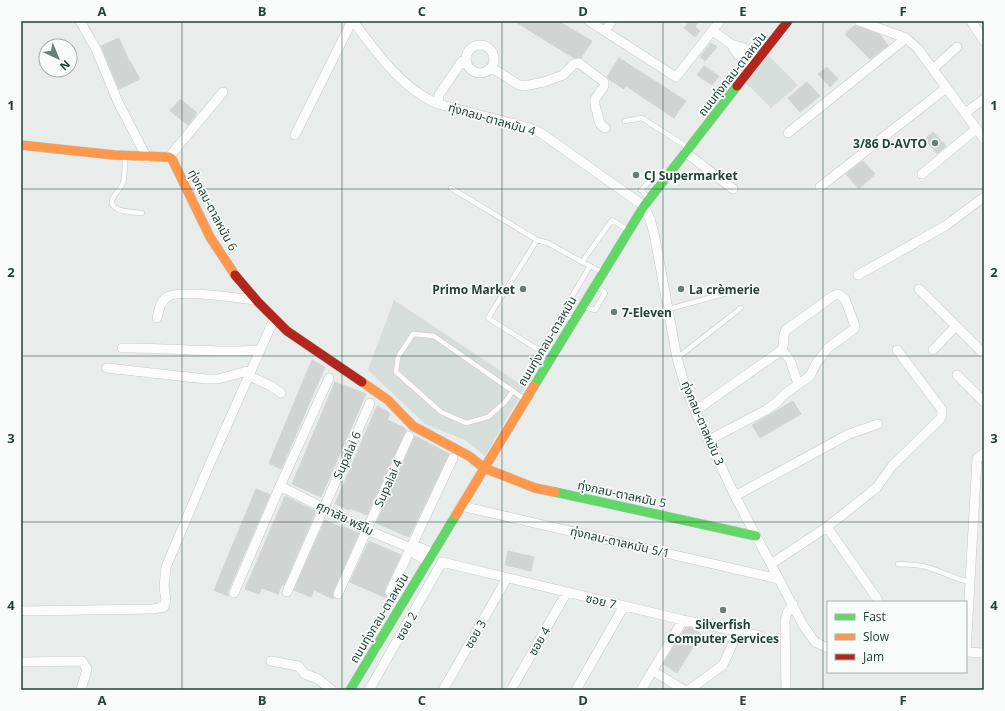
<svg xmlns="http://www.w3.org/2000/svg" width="1005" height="711" font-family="'Open Sans','Noto Sans Thai',sans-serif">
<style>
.built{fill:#d6dedb}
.building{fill:#d0d5d4;stroke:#d0d6d4}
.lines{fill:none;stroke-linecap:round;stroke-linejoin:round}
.lane-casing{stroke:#c5cac8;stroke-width:5.5}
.street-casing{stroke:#c5cac8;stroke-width:10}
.fast-casing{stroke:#c3cac8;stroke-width:10}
.slow-casing{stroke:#c3cac8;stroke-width:10}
.jam-casing{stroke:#c3cac8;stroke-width:10}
.lane{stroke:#fcfcfc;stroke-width:4.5}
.street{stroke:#fcfcfc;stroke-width:9}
.fast{stroke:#63d668;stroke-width:9}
.slow{stroke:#ff974d;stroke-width:9}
.jam{stroke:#b3261e;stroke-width:9}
.grid{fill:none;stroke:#254139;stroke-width:1;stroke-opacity:0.55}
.poi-dot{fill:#697d77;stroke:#f7fbf9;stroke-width:1.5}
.labels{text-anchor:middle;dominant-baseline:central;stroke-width:3.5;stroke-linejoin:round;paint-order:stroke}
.street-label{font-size:12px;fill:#254139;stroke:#f7fbf9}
.poi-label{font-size:12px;font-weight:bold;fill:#254139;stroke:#f7fbf9;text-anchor:start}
.neatline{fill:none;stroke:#254139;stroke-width:1.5}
.grid-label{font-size:13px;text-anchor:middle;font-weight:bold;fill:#254139}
</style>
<rect width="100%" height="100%" fill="#e8edeb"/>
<path class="built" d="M768 55 798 85 771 108 746 83Z
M394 300 525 387 485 456 465 440 425 424 368 370Z"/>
<path class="building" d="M514 21H558L592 41 581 58H574Z
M690 21H699L695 27 700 31 695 37 684 28Z
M855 25 880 35 888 45 870 59 845 34Z
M119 38 129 61H130L140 79 119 89 101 46Z
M711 43 717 47 705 61 700 57Z
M619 58 686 101 674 118 626 86 624 89 610 80 607 77Z
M704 66 719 76 712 85 697 75Z
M827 67 838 79 830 87 818 74Z
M807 82 820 96 800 112 788 98Z
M180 99 197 113 188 125 170 111Z
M933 132 946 146 937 154 925 139Z
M863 161 875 174 859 189 846 174Z
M312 360 325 367 281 469 269 463Z
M335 382 366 394 321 497 292 484Z
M793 401 801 414 760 438 752 425Z
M377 406 387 411 390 414 387 420 403 427 406 430 367 515 349 508V510L335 504Z
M415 436 449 454 409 537 376 523Z
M256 489 270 495 228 591V596L214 590Z
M285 496 315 511 314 515 284 585 282 584 278 594 262 588 259 594 245 589Z
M325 520 343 528 344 527 359 533 333 592V599L314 590 311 597 294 590Z
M369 541 401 555 385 589 386 598 350 582Z
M508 551 534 557 531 571 505 565Z
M686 627 691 628 701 634 677 673 663 664Z"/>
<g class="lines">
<defs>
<path id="lane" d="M625 121 642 118 687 147
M125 158C125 165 125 175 123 183 121 188 117 192 114 196 104 212 133 212 142 213
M451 188 537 240
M648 198 641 190 651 180 660 185
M582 262 602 272
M584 307 595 310 605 293 597 286
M669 309 727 293
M561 314 574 320
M540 351 590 266
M677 358 741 308
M547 363 541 359 540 351 488 318 537 240 548 243 582 262 612 220 628 230
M513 391 505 402 488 417 466 423 441 412 396 372 398 357 413 334 434 336 513 391 525 400
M898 564C909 565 920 564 929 568 944 572 956 580 970 582"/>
<path id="street" d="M80 21 96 49 118 102 147 158
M353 21C377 53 401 88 438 104L530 128 541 133 644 206 650 219 654 233 677 358 686 389 695 411 735 496 803 625 815 642 828 648
M589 21 676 77 720 21
M859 21 906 38 918 49 984 139
M971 21 984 41
M605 31 612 21
M713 31 731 44 738 55 753 66
M731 44 744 48 759 59
M466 59a14 14 0 1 1 28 0a14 14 0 1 1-28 0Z
M492 68 519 85 524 86 544 82 563 75 574 64 579 63 604 82V86L595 99V105L600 124 605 128
M933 69 957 47
M438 104 439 95 462 61 466 59
M965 113 984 99
M788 133 906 38
M295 135 352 21
M685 152 733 189
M169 157 223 92
M922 174 976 129
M820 187 946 88
M858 275 945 226 984 197
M919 289 984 354
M157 318C159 310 160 302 167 297 178 289 239 298 254 300
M122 348C168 347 214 354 259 350
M782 350 790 360 798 384
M933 350 956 326
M107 368 206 379H218L251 370
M957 375 984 402
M249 376 271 386 281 393
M695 411 782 350C785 343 782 336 786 330L833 296 838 294 845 299 855 326 854 329 828 348 817 362 810 376 786 393 777 402 766 410 709 440
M280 486 367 530 411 548 419 547 432 553
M735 496 849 434 878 424
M461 506 779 579
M827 527 878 600
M411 548 415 554 427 561
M771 564 827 527 870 493 877 487 892 466 940 419 942 414V410L897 350
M287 592 370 403
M390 592 453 458
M234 593 280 486 329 378
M338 594 409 436
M21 611 153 609 164 607 166 600 164 587 166 567 208 468 274 319
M966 652 977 459 984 453
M966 652 984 653
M271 661 298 666 305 674 318 679 332 690
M21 662 82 661 87 669 81 690
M653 671 684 690
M369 690 442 562 683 620 760 636
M443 690 507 578
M511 690 567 592
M576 690 624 606
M641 690 683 620
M689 690 723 665 738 632
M786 690 785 621 787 613 793 604"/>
<path id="fast" d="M534 386 644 206 737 86
M555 492 756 536
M350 690 456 515"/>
<path id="slow" d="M21 145 114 155 169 157 172 159 210 237 235 275
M362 382 388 400 413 426 469 456 484 468 535 488 555 492
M456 515 534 386"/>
<path id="jam" d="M737 86 788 21
M235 275 258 302 287 331 362 382"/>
</defs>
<use href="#lane" class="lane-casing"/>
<use href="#street" class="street-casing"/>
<use href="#fast" class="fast-casing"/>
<use href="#slow" class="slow-casing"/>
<use href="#jam" class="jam-casing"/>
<use href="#lane" class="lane"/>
<use href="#street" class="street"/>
<use href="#fast" class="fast"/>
<use href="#slow" class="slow"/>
<use href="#jam" class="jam"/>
</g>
<path class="grid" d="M182 21V690M342 21V690M502 21V690M663 21V690M823 21V690M21 189H984M21 356H984M21 522H984"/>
<g class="poi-dot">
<circle cx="935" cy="143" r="4"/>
<circle cx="636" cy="175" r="4"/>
<circle cx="523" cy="289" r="4"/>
<circle cx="681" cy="289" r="4"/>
<circle cx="614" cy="312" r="4"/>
<circle cx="723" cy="610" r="4"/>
</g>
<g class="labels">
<g class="street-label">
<text transform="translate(732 74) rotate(-52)">ถนนทุ่งกลม-ตาลหมัน</text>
<text transform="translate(492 119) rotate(16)">ทุ่งกลม-ตาลหมัน 4</text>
<text transform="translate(213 210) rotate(62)">ทุ่งกลม-ตาลหมัน 6</text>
<text transform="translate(547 341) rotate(-59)">ถนนทุ่งกลม-ตาลหมัน</text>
<text transform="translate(703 423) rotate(67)">ทุ่งกลม-ตาลหมัน 3</text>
<text transform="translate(347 455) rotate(-66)">Supalai 6</text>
<text transform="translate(388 483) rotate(-66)">Supalai 4</text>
<text transform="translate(622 494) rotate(12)">ทุ่งกลม-ตาลหมัน 5</text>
<text transform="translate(345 518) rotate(26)">ศุภาลัย พรีโม</text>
<text transform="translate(620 542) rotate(13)">ทุ่งกลม-ตาลหมัน 5/1</text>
<text transform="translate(601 601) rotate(14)">ซอย 7</text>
<text transform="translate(379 618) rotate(-59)">ถนนทุ่งกลม-ตาลหมัน</text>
<text transform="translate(406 626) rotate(-60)">ซอย 2</text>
<text transform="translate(475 634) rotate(-60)">ซอย 3</text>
<text transform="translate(539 641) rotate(-60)">ซอย 4</text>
</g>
<g class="poi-label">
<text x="927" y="143" text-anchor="end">3/86 D-AVTO</text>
<text x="644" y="175">CJ Supermarket</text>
<text x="515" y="289" text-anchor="end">Primo Market</text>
<text x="689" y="289">La crèmerie</text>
<text x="622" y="312">7-Eleven</text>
<text x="723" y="624" text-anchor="middle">Silverfish<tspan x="723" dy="14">Computer Services</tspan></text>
</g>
</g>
<rect width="1005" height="711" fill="none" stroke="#f7fbf9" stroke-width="44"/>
<rect x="827" y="601" width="140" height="72" fill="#f7fbf9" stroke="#a3b1ac"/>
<rect x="835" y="614" width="20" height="6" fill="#63d668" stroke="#a3b1ac"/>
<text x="863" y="621" font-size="12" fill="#254139">Fast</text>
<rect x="835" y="634" width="20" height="6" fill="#ff974d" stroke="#a3b1ac"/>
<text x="863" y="641" font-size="12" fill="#254139">Slow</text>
<rect x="835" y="654" width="20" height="6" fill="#b3261e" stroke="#a3b1ac"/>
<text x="863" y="661" font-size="12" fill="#254139">Jam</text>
<g transform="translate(58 58) rotate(136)"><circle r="19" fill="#f7fbf9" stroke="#a3b1ac"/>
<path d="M0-3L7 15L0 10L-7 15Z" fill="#697d77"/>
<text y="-6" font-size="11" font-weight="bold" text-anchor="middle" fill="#254139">N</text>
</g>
<rect x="22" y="22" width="961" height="667" class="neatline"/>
<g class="grid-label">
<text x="102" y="16">A</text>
<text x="262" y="16">B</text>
<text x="422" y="16">C</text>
<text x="583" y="16">D</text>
<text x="743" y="16">E</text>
<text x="903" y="16">F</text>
<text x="11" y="110">1</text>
<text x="994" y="110">1</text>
<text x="11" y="277">2</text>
<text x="994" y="277">2</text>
<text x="11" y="443">3</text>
<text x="994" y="443">3</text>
<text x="11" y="610">4</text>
<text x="994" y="610">4</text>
<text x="102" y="705">A</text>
<text x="262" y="705">B</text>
<text x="422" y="705">C</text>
<text x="583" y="705">D</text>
<text x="743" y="705">E</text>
<text x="903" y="705">F</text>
</g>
</svg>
